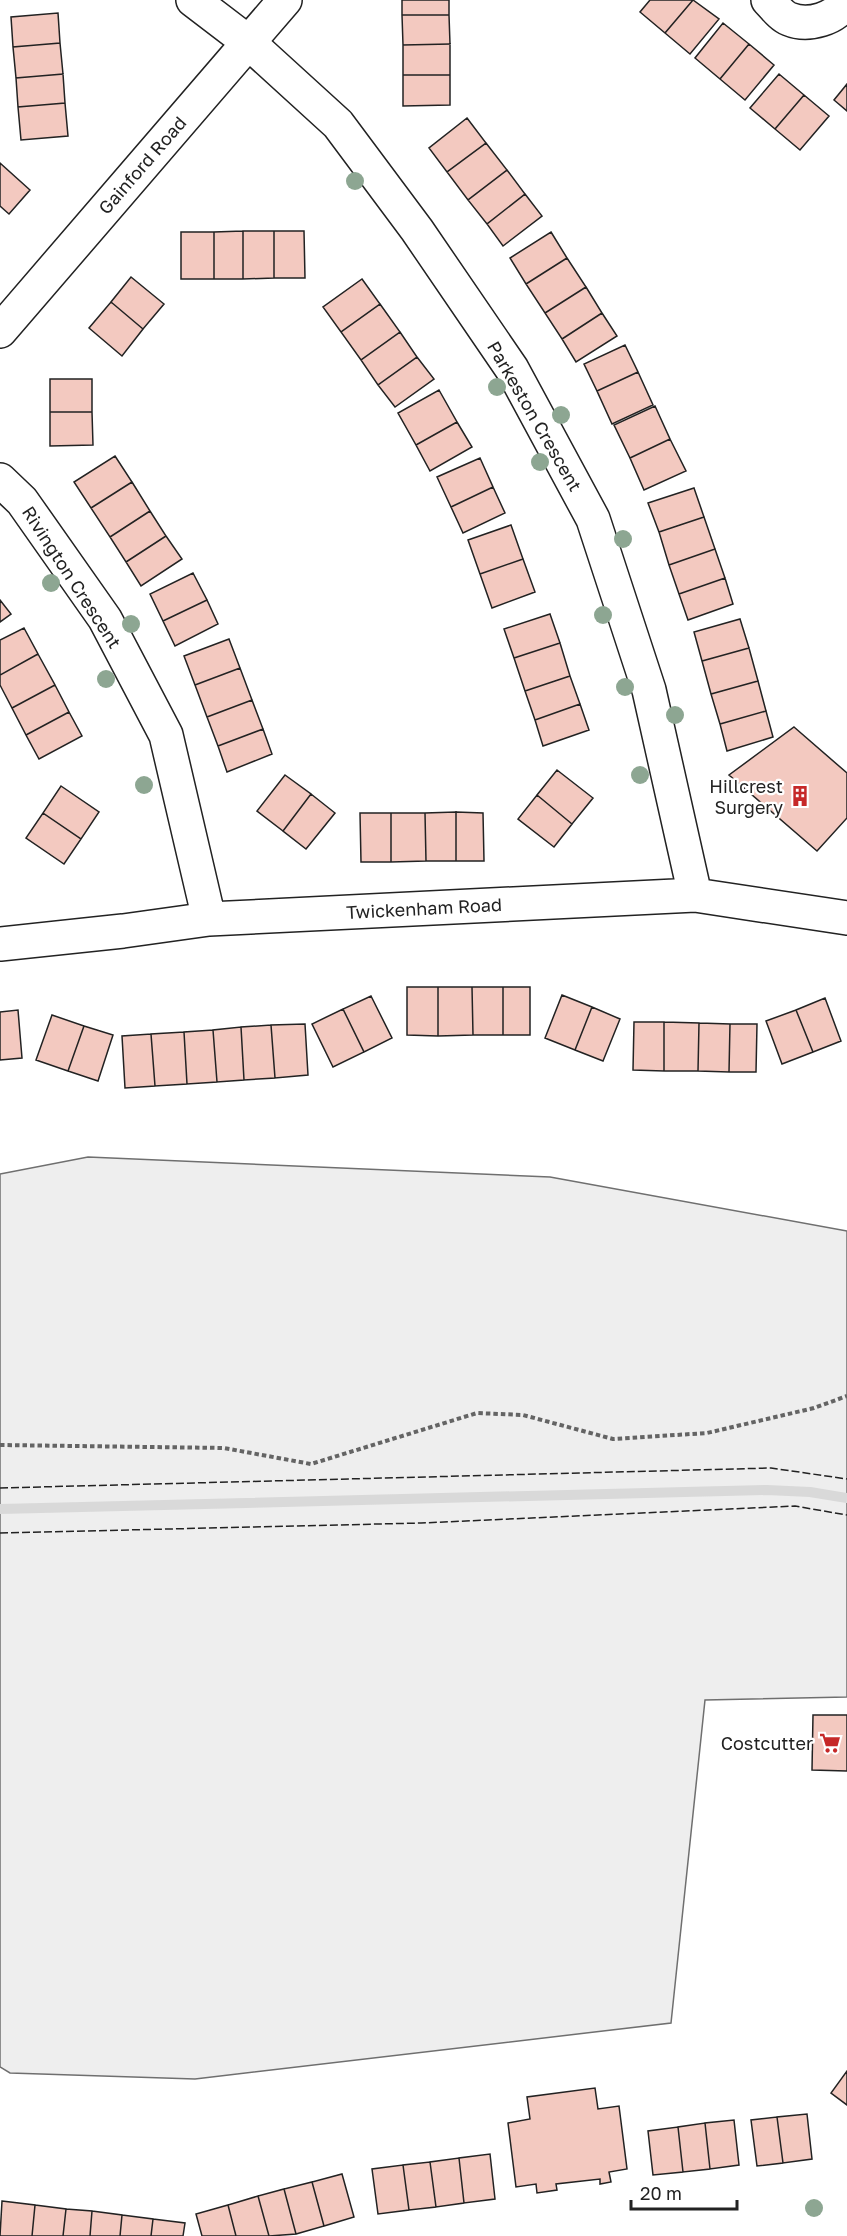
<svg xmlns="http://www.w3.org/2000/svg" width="847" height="2236" font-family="'Golos Text',sans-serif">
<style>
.green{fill:#eee;stroke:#6f6f6f;stroke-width:1.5}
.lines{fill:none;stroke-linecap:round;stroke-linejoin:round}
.stream{stroke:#d9d9d9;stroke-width:10}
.building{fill:#f3c9c0;stroke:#222;stroke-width:1.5}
.minor-casing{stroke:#222;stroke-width:36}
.path{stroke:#646464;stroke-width:4;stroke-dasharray:4.5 3;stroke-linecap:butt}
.minor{stroke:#fff;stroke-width:33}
.fence{stroke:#222;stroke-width:1.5;stroke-dasharray:8 3;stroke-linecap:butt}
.tree{fill:#8da692}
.labels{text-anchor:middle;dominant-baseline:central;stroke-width:4.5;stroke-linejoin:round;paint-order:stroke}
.street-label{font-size:18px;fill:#222;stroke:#fff}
.poi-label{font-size:18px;fill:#222;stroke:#fff;text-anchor:end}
</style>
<rect width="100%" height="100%" fill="#fff"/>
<path class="green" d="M88 1157 550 1177 847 1231V1697L705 1700 671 2023 195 2079 10 2073 0 2067V1174Z"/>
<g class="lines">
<path class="stream" d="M0 1509 767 1490 810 1492 847 1498"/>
</g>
<path class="building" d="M402 0H449V15H402Z
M650 0H693L665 33 640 12Z
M693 0 719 19 690 54 665 33Z
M58 13 60 43 13 47 11 17Z
M402 15H449L450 44 403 45Z
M723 23 749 44 720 79 695 58Z
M60 43 63 74 16 78 13 47Z
M450 44V75H403V45Z
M749 44 774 65 745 100 720 79Z
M63 74 65 103 18 107 16 78Z
M779 74 804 95 775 129 750 108Z
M403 75H450V105L403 106Z
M847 84V111L834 100Z
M804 95 829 116 800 150 775 129Z
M65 103 68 136 21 140 18 107Z
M467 118 486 143 447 172 429 148Z
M486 143 507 170 468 200 447 172Z
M0 163 30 190 9 214 0 206Z
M507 170 525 194 487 224 468 200Z
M525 194 542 216 503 246 487 224Z
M243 231H274V278L243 279Z
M243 231V279H214V232Z
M274 231H304L305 278H274Z
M181 232H214V279H181Z
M551 232 567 258 526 284 510 258Z
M567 258 586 287 545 313 526 284Z
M131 277 164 304 143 329 111 302Z
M362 279 380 304 341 332 323 307Z
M586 287 602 313 562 339 545 313Z
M111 302 143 329 122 356 89 328Z
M380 304 400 332 361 360 341 332Z
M602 313 617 336 576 362 562 339Z
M400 332 417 357 378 385 361 360Z
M625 345 638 372 597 391 584 364Z
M417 357 434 379 395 407 378 385Z
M638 372 653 405 612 424 597 391Z
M50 379H92V412H50Z
M439 390 457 422 416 445 398 413Z
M655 406 670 439 630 458 614 425Z
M50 412H92L93 445 50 446Z
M457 422 472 447 430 471 416 445Z
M670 439 686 471 644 490 630 458Z
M115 456 132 482 91 508 74 482Z
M480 458 493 487 451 507 437 477Z
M132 482 150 511 110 537 91 508Z
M493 487 505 513 463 533 451 507Z
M694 488 704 517 659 532 648 503Z
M150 511 166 536 126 562 110 537Z
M704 517 715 549 669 565 659 532Z
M511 525 523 559 480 574 468 540Z
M166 536 182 559 141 586 126 562Z
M715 549 725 578 679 594 669 565Z
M523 559 535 592 492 608 480 574Z
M193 573 207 600 163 621 150 594Z
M725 578 733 604 688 620 679 594Z
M0 600 11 614 0 622Z
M207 600 218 624 175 646 163 621Z
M550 614 560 643 514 658 504 629Z
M740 619 749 648 702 661 694 632Z
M24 628 38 654 0 675V640Z
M229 639 240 668 195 685 184 656Z
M560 643 570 676 525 691 514 658Z
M749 648 758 681 711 694 702 661Z
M38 654 55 685 12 708 0 685V675Z
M240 668 252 700 207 717 195 685Z
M570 676 580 704 535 720 525 691Z
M758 681 766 711 720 724 711 694Z
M55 685 69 712 26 735 12 708Z
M252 700 263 729 218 746 207 717Z
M580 704 589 730 543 746 535 720Z
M766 711 773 737 727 751 720 724Z
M69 712 82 736 39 759 26 735Z
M794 727 847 773V818L817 851 729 775Z
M263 729 272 754 227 772 218 746Z
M557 770 593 798 572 824 537 795Z
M285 775 311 794 283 831 257 811Z
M61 786 99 812 81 839 43 813Z
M311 794 335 813 306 849 283 831Z
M537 795 572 824 554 847 518 819Z
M456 812 483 813 484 861H456Z
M456 812V861H426L425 813Z
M43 813 81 839 64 864 26 838Z
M360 813H391V862H361Z
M391 813H425L426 861 391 862Z
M407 987H438V1036L407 1035Z
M438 987H472L473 1035 438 1036Z
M472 987H503V1035H473Z
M503 987H530V1035H503Z
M562 995 592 1007 575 1050 545 1038Z
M371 996 392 1038 364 1052 343 1009Z
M825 998 841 1041 813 1052 796 1010Z
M592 1007 620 1019 603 1061 575 1050Z
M343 1009 364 1052 333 1067 312 1024Z
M18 1010 22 1058 0 1060V1012Z
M796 1010 813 1052 782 1064 766 1021Z
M52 1015 84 1026 68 1071 36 1060Z
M634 1022H664V1071L633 1070Z
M664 1022 699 1023 698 1071H664Z
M699 1023 730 1024 729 1072 698 1071Z
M305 1024 308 1075 275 1078 271 1025Z
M730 1024H757L756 1072H729Z
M271 1025 275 1078 244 1080 241 1027Z
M84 1026 113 1035 98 1081 68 1071Z
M241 1027 244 1080 217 1082 213 1030Z
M213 1030 217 1082 187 1084 184 1032Z
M184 1032 187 1084 155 1086 151 1034Z
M151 1034 155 1086 125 1088 122 1036Z
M813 1715H847V1771L812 1770Z
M847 2071V2105L831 2093Z
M595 2088 598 2109 619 2106 627 2169 609 2172 611 2182 600 2184V2179L556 2184 557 2190 537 2193 536 2184 516 2187 508 2123 530 2119 527 2097Z
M807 2114 812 2159 783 2163 777 2117Z
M777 2117 783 2163 757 2166 751 2120Z
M734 2120 739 2165 710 2169 705 2123Z
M705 2123 710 2169 683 2172 678 2127Z
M678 2127 683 2172 653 2175 648 2131Z
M490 2154 495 2199 464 2203 459 2158Z
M459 2158 464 2203 436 2207 430 2162Z
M430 2162 436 2207 409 2210 403 2165Z
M403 2165 409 2210 378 2214 372 2169Z
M342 2174 354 2217 324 2226 312 2182Z
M312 2182 324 2226 296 2234 284 2189Z
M284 2189 296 2234 269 2236 258 2196Z
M258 2196 269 2236H236L228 2205Z
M2 2201 35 2205 32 2236H0Z
M35 2205 66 2209 63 2236H32Z
M228 2205 236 2236H202L196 2214Z
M66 2209 92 2211 90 2236H63Z
M92 2211 122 2215 120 2236H90Z
M122 2215 153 2219 151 2236H120Z
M153 2219 185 2223 183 2236H151Z"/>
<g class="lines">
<defs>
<path id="minor" d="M193 0 248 42 338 124 417 230 512 369 593 519 649 690 695 895
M768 0C774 6 781 16 789 19 808 27 837 19 846 0
M0 331 285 0
M0 480 22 501 105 619 166 735 209 919
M0 944 123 931 209 919 695 895 847 918"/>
</defs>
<use href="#minor" class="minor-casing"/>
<path class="path" d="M0 1445 224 1448 311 1464 477 1413 523 1415 613 1439 707 1433 814 1408 847 1396"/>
<use href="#minor" class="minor"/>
<path class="fence" d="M0 1488 771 1468 847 1479
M0 1533 421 1523 795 1506 847 1515"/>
</g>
<g class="tree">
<circle cx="355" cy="181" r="9"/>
<circle cx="497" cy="387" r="9"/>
<circle cx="561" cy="415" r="9"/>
<circle cx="540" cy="462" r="9"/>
<circle cx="623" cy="539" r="9"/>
<circle cx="51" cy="583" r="9"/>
<circle cx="603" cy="615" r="9"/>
<circle cx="131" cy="624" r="9"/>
<circle cx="106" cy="679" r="9"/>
<circle cx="625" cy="687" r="9"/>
<circle cx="675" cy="715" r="9"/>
<circle cx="640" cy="775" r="9"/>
<circle cx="144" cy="785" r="9"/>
<circle cx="814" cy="2208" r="9"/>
</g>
<defs>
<symbol id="building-bare" viewBox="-9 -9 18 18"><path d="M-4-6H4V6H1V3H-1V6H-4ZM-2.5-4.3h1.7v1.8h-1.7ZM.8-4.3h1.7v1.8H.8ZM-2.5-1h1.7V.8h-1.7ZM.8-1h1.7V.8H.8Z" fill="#c62828" stroke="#fff" stroke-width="2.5" paint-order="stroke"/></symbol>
<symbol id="supermarket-bare" viewBox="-9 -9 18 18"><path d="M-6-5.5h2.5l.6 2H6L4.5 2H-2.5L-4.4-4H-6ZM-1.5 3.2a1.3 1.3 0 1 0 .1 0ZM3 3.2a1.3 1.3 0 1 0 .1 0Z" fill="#c62828" stroke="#fff" stroke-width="2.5" paint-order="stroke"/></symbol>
</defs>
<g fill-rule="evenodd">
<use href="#building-bare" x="785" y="781" width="30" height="30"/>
<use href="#supermarket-bare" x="815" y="1728" width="30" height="30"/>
</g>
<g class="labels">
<g class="street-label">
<text transform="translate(142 165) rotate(-49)">Gainford Road</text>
<text transform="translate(535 416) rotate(60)">Parkeston Crescent</text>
<text transform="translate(72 577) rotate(57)">Rivington Crescent</text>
<text transform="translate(424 908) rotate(-3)">Twickenham Road</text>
</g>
<g class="poi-label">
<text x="783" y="786">Hillcrest<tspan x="783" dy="21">Surgery</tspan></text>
<text x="813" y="1743">Costcutter</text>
</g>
</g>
<path d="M631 2200v9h106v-9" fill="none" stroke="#222222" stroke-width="3"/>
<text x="640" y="2200" font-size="18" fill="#222222" stroke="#ffffff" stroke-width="4.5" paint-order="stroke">20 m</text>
</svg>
